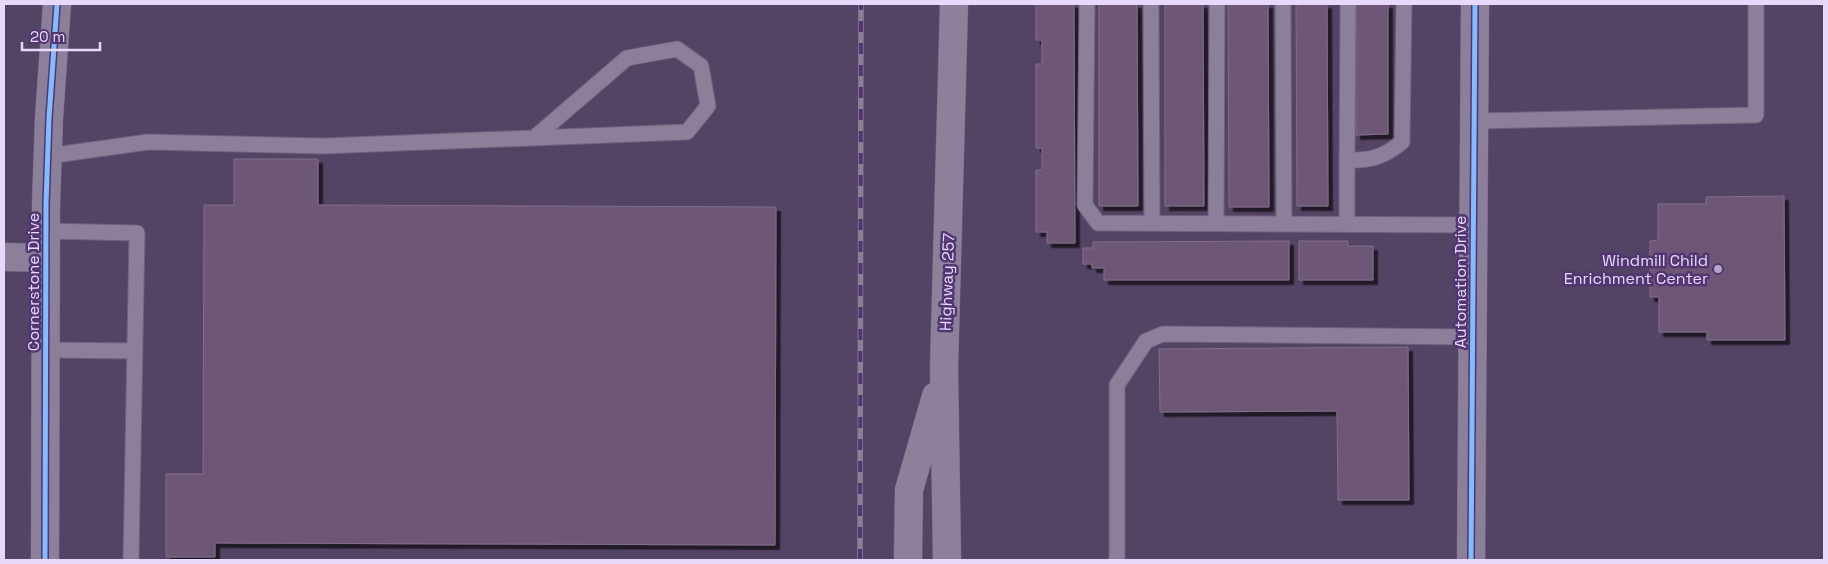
<svg xmlns="http://www.w3.org/2000/svg" width="1828" height="564" font-family="'Space Grotesk',sans-serif">
<style>
.building{fill:#6d5776;stroke:#816f89;filter:url(#shadow)}
.lines{fill:none;stroke-linecap:round;stroke-linejoin:round}
.service-casing{stroke:#6f617d;stroke-width:17}
.minor-casing{stroke:#6f617d;stroke-width:29}
.primary-casing{stroke:#6f617d;stroke-width:29}
.service{stroke:#8b7f9a;stroke-width:15}
.minor{stroke:#8b7f9a;stroke-width:28}
.primary{stroke:#8d809b;stroke-width:28}
.rail-casing{stroke:#8a7f97;stroke-width:5.5}
.rail{stroke:#523671;stroke-width:4;stroke-dasharray:11;stroke-linecap:butt}
.cycleway-casing{stroke:#523671;stroke-width:8}
.cycleway{stroke:#80bcff;stroke-width:5}
.poi-dot{fill:#b4a4c7;stroke:#523671;stroke-width:2}
.labels{text-anchor:middle;dominant-baseline:central;stroke-width:5;stroke-linejoin:round;paint-order:stroke}
.poi-label{font-size:16px;fill:#e8d9fc;stroke:#523671;text-anchor:end}
.street-label{font-size:16px;fill:#e8d9fc;stroke:#523671}
</style>
<defs>
<filter id="shadow"><feDropShadow dx="4.5" dy="4.5" stdDeviation="0" flood-color="#0009"/></filter>
</defs>
<rect width="100%" height="100%" fill="#534364"/>
<path class="building" d="M1036 4H1074L1075 243H1047V232H1036V170H1042V148H1036V64H1042V40H1036Z
M1099 4H1137L1138 206H1099Z
M1165 4H1203L1204 206H1165Z
M1228 4H1268L1269 207H1229Z
M1296 4H1327L1328 206H1297Z
M1356 4H1388V134L1356 135Z
M234 159H318V205L776 207 775 545 215 543V557H166V474H203L204 205H234Z
M1784 196 1785 340H1707V332H1659V297H1650V241L1658 240V204H1706V197Z
M1289 241V280H1104V268H1092V264H1083V248H1093V242Z
M1299 241H1348V246H1373V280H1299Z
M1408 347 1409 500H1338L1337 411 1160 412 1159 349Z"/>
<g class="lines">
<defs>
<path id="service" d="M1087 4 1085 205 1098 223 1473 225
M1151 4 1152 223
M1283 4 1284 224
M1474 121 1756 115V4
M48 156 148 142 324 146 687 132 708 106 701 66 677 49 627 58 534 138
M1347 160 1348 4
M1216 223 1217 4
M1347 224V160C1370 161 1384 157 1402 142L1404 4
M46 231 137 233 131 560
M46 350 135 351
M1117 560V385L1146 341 1163 334 1472 337"/>
<path id="minor" d="M4 257 46 258
M45 560 46 204 49 118 57 4
M1471 560 1475 4"/>
<path id="primary" d="M908 560 909 490 936 396
M947 560 944 368 954 4"/>
</defs>
<use href="#service" class="service-casing"/>
<use href="#minor" class="minor-casing"/>
<use href="#primary" class="primary-casing"/>
<use href="#service" class="service"/>
<use href="#minor" class="minor"/>
<use href="#primary" class="primary"/>
<defs>
<path id="rail" d="M860 560 861 4"/>
</defs>
<use href="#rail" class="rail-casing"/>
<use href="#rail" class="rail"/>
<defs>
<path id="cycleway" d="M45 560 46 204 49 118 57 4
M1471 560 1475 4"/>
</defs>
<use href="#cycleway" class="cycleway-casing"/>
<use href="#cycleway" class="cycleway"/>
</g>
<circle class="poi-dot" cx="1718" cy="269" r="5"/>
<g class="labels">
<g class="poi-label">
<text x="1708" y="260">Windmill Child<tspan x="1708" dy="18">Enrichment Center</tspan></text>
</g>
<g class="street-label">
<text transform="translate(33 282) rotate(-90)">Cornerstone Drive</text>
<text transform="translate(947 282) rotate(-88)">Highway 257</text>
<text transform="translate(1460 282) rotate(-90)">Automation Drive</text>
</g>
</g>
<rect width="1828" height="564" fill="none" stroke="#e8d9fc" stroke-width="10"/>
<path d="M22 42v8h78v-8" fill="none" stroke="#e8d9fc" stroke-width="2.5"/>
<text x="30" y="42" font-size="15" fill="#e8d9fc" stroke="#523671" stroke-width="4" paint-order="stroke">20 m</text>
</svg>
